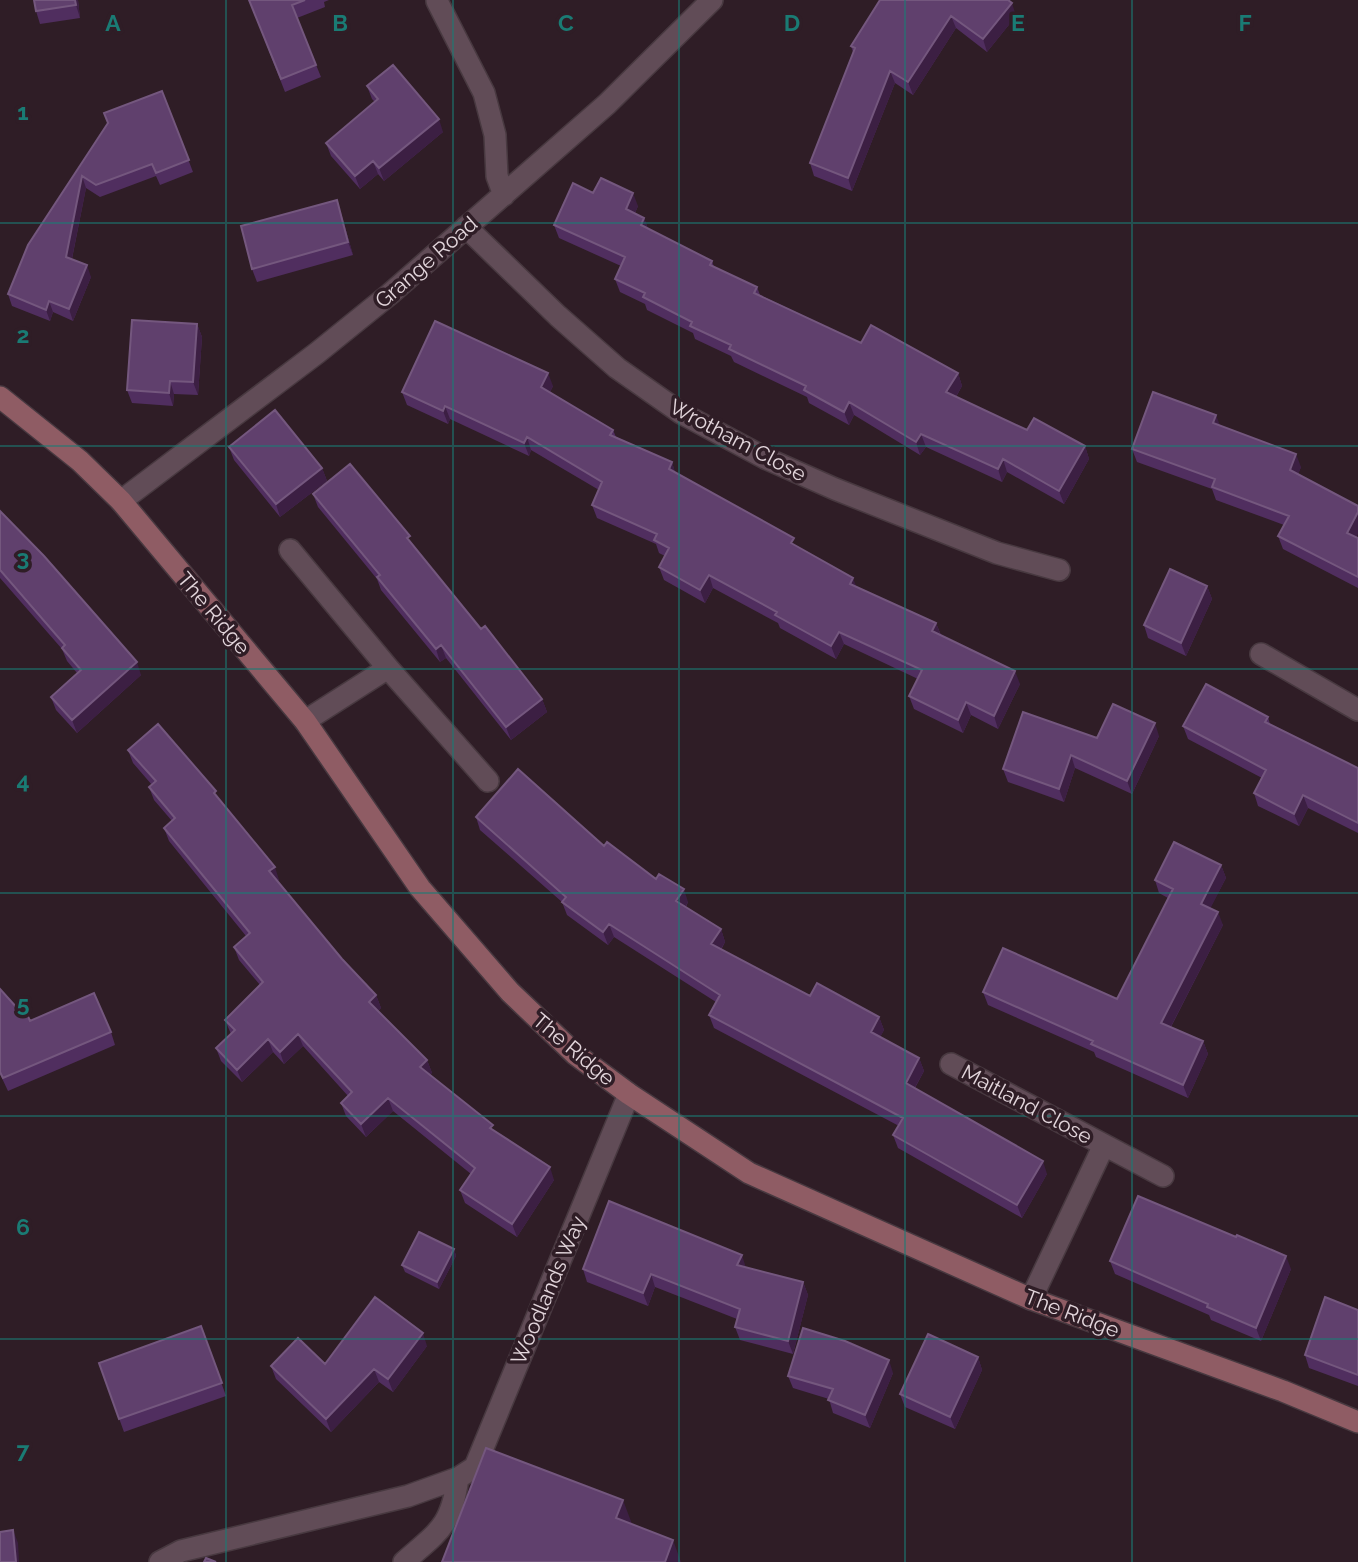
<svg xmlns="http://www.w3.org/2000/svg" width="1358" height="1562" font-family="Raleway,sans-serif">
<style>
.lines{fill:none;stroke-linecap:round;stroke-linejoin:round}
.street-casing{stroke:#483940;stroke-width:24}
.secondary-casing{stroke:#483940;stroke-width:24}
.street{stroke:#614c57;stroke-width:21}
.secondary{stroke:#8f5c64;stroke-width:21}
.wall{fill:#502e5f}
.shaded-wall{fill:#3c1f43}
.building{fill:#60406d;stroke:#74577e;stroke-width:2}
.grid{fill:none;stroke:#1a7b74;stroke-width:2;stroke-opacity:0.55}
.labels{text-anchor:middle;dominant-baseline:central;stroke-width:7;stroke-linejoin:round;paint-order:stroke}
.street-label{font-size:21px;fill:#e3d6dc;stroke:#2f1d26}
.grid-label{font-size:23px;text-anchor:middle;font-weight:bold;fill:#1a7b74;stroke:#2f1d26;stroke-width:7;stroke-linejoin:round;paint-order:stroke}
</style>
<rect width="100%" height="100%" fill="#2f1d26"/>
<g class="lines">
<defs>
<path id="street" d="M437 1 484 93 495 135 497 176 504 195
M466 227 558 316 617 368 681 413 765 458 835 489 997 553 1059 570
M121 501 317 353 390 294 607 104 712 0
M290 550 388 668 488 781
M1261 654 1358 710
M305 721 388 668
M951 1064 1163 1176
M1031 1299 1104 1145
M160 1562 181 1551 408 1496 458 1478
M404 1562C439 1531 451 1527 458 1478L475 1467 629 1094"/>
<path id="secondary" d="M0 397 80 461 121 501 305 721 420 888 510 992 575 1054 629 1094 749 1173 1031 1299 1283 1391 1358 1422"/>
</defs>
<use href="#street" class="street-casing"/>
<use href="#secondary" class="secondary-casing"/>
<use href="#street" class="street"/>
<use href="#secondary" class="secondary"/>
</g>
<path class="wall" d="M78 0 80 18 40 24 36 11Z
M249 0H329L324 2 325 7 297 18 321 77 285 92Z
M880 0 1016 16 987 52 956 28 913 95 895 83 852 191 814 176 810 163 853 52 851 46Z
M367 86 443 132 384 181 378 174 360 189 331 156 326 143 375 102 372 99Z
M162 91 193 172 160 185 156 176 100 197 86 188 72 259 91 277 73 321 53 312 50 321 12 306 8 294 108 123Z
M593 193 638 206 635 213 644 218 648 229 712 261 714 267 757 287 760 295 861 343 958 373 962 386 956 397 1027 430 1085 446 1089 459 1064 504 1007 472 1002 482 926 447 920 455 854 415 849 425 809 403 807 397 734 362 731 356 695 339 693 333 647 310 645 304 620 292 615 279 621 266 559 238 554 225Z
M341 213 353 255 257 282 252 269Z
M197 324 202 337 198 395 174 394 173 406 132 403 127 390Z
M553 386 550 392 613 430 616 437 672 462 675 473 797 546 856 587 936 623 941 635 1020 684 998 729 971 715 963 733 914 709 909 696 918 679 844 644 836 659 780 628 778 623 713 588 705 603 664 580 659 567 665 556 659 553 656 544 597 518 592 505 599 490 531 450 529 456 450 419 448 424 407 405 402 392Z
M1220 426 1301 467 1298 474 1358 538V588L1283 549 1278 536 1284 525 1216 500 1212 489 1137 462 1132 449Z
M229 447 322 468 327 481 280 517 234 460Z
M313 494 413 546 481 629 542 699 547 712 511 740 446 658 440 662 381 590 377 579 318 507Z
M0 511 141 675 77 733 56 710 51 697 77 673 67 661 62 649 0 578Z
M1207 586 1212 599 1186 656 1148 638 1144 625Z
M1268 717 1270 724 1358 768V833L1308 808 1299 826 1258 806 1254 793 1262 778 1188 739 1183 726Z
M1159 736 1132 794 1075 768 1064 802 1008 782 1003 769 1097 738Z
M128 750 219 799 279 880 277 881 342 959 376 995 381 1008 378 1011 427 1060 432 1073 430 1074 495 1132 554 1180 517 1237 465 1203 460 1190 471 1174 393 1111 366 1137 346 1116 341 1103 348 1096 303 1046 284 1064 273 1052 242 1082 221 1061 216 1048 231 1034 225 1020 260 985 239 960 234 947 246 936 169 841 164 828 172 821 154 800 149 787 152 785 133 763Z
M476 817 604 846 688 902 686 907 721 929 725 942 721 950 810 996 879 1017 884 1030 880 1037 919 1058 924 1071 915 1088 1047 1174 1022 1218 898 1148 893 1135 899 1126 714 1028 709 1015 716 1002 614 937 608 945 567 915 562 902 480 830Z
M1221 865 1226 878 1210 908 1223 925 1171 1027 1203 1041 1208 1054 1188 1098 1096 1057 1094 1052 988 1005 983 992 1117 999 1168 898 1159 893 1155 880Z
M0 989 18 1009 30 1021 111 1032 115 1045 8 1091 0 1074Z
M454 1249 456 1256 439 1289 405 1272 402 1265Z
M1110 1261 1291 1269 1261 1341 1211 1320 1209 1315 1115 1274Z
M746 1268 803 1282 808 1295 793 1354 740 1340 735 1327 737 1319 655 1287 648 1306 587 1282 583 1269Z
M1358 1310V1386L1309 1368 1305 1355Z
M201 1326 226 1396 124 1432 99 1363Z
M427 1346 393 1392 379 1382 331 1432 276 1379 271 1366 325 1364Z
M978 1357 982 1370 955 1429 905 1407 900 1394Z
M893 1373 870 1428 833 1413 829 1399 793 1388 788 1376Z"/>
<path class="shaded-wall" d="M75 0H78L80 18 76 5Z
M1012 3 1016 16 987 52 983 39Z
M951 16 956 28 913 95 908 82Z
M890 71 895 83 852 191 848 178Z
M439 119 443 132 384 181 379 168Z
M373 161 378 174 360 189 355 176Z
M82 176 86 188 70 268 66 257Z
M633 193 638 206 631 222 626 209Z
M337 200 341 213 353 255 348 242Z
M644 218 649 231 641 225Z
M87 265 91 277 73 321 69 309Z
M49 301 53 312 50 321 46 310Z
M197 324 202 337 198 395 193 382Z
M548 373 553 386 546 400 541 387Z
M958 373 962 386 951 405 946 392Z
M170 381 174 394 173 406 169 393Z
M849 402 854 415 849 425 844 412Z
M445 406 450 419 448 424 443 411Z
M1216 415 1221 428 1213 423Z
M921 434 926 447 920 455 916 442Z
M527 437 531 450 529 456 524 443Z
M1085 446 1089 459 1064 504 1059 491Z
M1296 454 1301 467 1295 483 1290 470Z
M1003 459 1007 472 1002 482 998 469Z
M672 462 676 475 669 469Z
M322 468 327 481 280 517 276 504Z
M1358 512V534L1352 546 1347 533Z
M709 575 713 588 705 603 700 590Z
M853 578 858 591 850 584Z
M1207 586 1212 599 1186 656 1181 643Z
M936 623 941 636 932 631Z
M839 632 844 644 836 659 831 646Z
M441 645 446 658 440 662 436 649Z
M137 662 141 675 77 733 72 720Z
M1015 671 1020 684 998 729 994 716Z
M542 699 547 712 511 740 506 727Z
M966 702 971 715 963 733 958 720Z
M1155 723 1159 736 1132 794 1127 781Z
M1071 755 1075 768 1064 802 1059 789Z
M1303 795 1308 808 1299 826 1294 814Z
M1221 865 1226 878 1206 917 1201 904Z
M275 867 279 880 274 884 269 871Z
M684 889 688 902 681 914 676 901Z
M1218 912 1223 925 1166 1036 1161 1023Z
M609 924 614 937 608 945 603 932Z
M721 929 725 942 716 957 711 944Z
M376 995 381 1008 374 1015 369 1002Z
M879 1017 884 1030 876 1045 871 1032Z
M298 1034 303 1046 284 1064 280 1052Z
M268 1039 273 1052 242 1082 237 1070Z
M1203 1041 1208 1054 1188 1098 1183 1085Z
M919 1058 924 1071 910 1096 906 1083Z
M427 1060 432 1073 425 1079 420 1067Z
M388 1098 393 1111 366 1137 361 1124Z
M1043 1161 1047 1174 1022 1218 1017 1205Z
M550 1167 554 1180 517 1237 512 1224Z
M454 1249 456 1256 439 1289 437 1282Z
M742 1255 746 1268 737 1265Z
M1286 1256 1291 1269 1261 1341 1256 1328Z
M651 1274 655 1287 648 1306 643 1293Z
M803 1282 808 1295 793 1354 788 1341Z
M423 1333 427 1346 393 1392 388 1379Z
M978 1357 982 1370 955 1429 950 1417Z
M889 1360 893 1373 870 1428 865 1415Z
M374 1369 379 1382 331 1432 326 1419Z
M623 1500 632 1524 616 1518Z
M13 1530 18 1543 19 1562H16Z
M673 1540 681 1562H665Z"/>
<path class="building" d="M34 0H75L76 5 36 11Z
M249 0H305L292 5 316 65 281 79Z
M880 0H1008L1012 3 983 39 951 16 908 82 890 71 848 178 810 163 855 48 851 46Z
M393 65 439 119 379 168 373 161 355 176 326 143 378 99 367 86Z
M162 91 189 160 156 173 152 164 96 185 82 176 66 257 87 265 69 309 49 301 46 310 8 294 28 245 108 123 104 113Z
M601 178 633 193 626 209 644 218 641 225 712 261 710 265 757 287 754 293 861 343 871 325 958 373 946 392 1027 430 1034 418 1085 446 1059 491 1003 459 998 469 921 434 916 442 849 402 844 412 804 390 806 386 729 349 731 345 690 326 692 322 643 297 645 293 615 279 625 257 554 225 573 183 593 193Z
M337 200 348 242 252 269 241 226Z
M132 320 197 324 193 382 170 381 169 393 127 390Z
M435 321 548 373 541 387 613 430 610 435 672 462 669 469 794 538 791 543 853 578 850 584 936 623 932 631 1015 671 994 716 966 702 958 720 909 696 922 670 839 632 831 646 775 615 777 612 709 575 700 590 659 567 669 548 654 540 657 534 592 505 602 482 527 437 524 443 445 406 443 411 402 392Z
M1153 392 1216 415 1213 423 1296 454 1290 470 1358 506V512L1347 533 1358 538V577L1278 536 1289 516 1212 487 1215 479 1132 449Z
M275 410 322 468 276 504 229 447Z
M350 464 410 536 407 538 481 629 485 626 542 699 506 727 441 645 436 649 377 577 380 575 313 494Z
M0 511 44 556 137 662 72 720 51 697 81 670 62 648 65 645 0 570Z
M1170 569 1207 586 1181 643 1144 625Z
M1206 684 1268 717 1265 722 1358 768V823L1303 795 1294 814 1254 793 1266 770 1183 726Z
M1113 704 1155 723 1127 781 1071 755 1059 789 1003 769 1023 712 1097 738Z
M158 724 216 791 214 793 275 867 269 871 342 959 376 995 369 1002 427 1060 420 1067 493 1125 490 1128 550 1167 512 1224 460 1190 475 1168 388 1098 361 1124 341 1103 352 1092 298 1034 280 1052 268 1039 237 1070 216 1048 235 1030 225 1020 263 982 234 947 250 933 164 828 175 818 149 787 156 781 128 750Z
M518 769 604 846 607 842 656 879 659 874 684 889 676 901 721 929 711 944 810 996 817 983 879 1017 871 1032 919 1058 906 1083 1043 1161 1017 1205 893 1135 903 1118 709 1015 720 995 609 924 603 932 562 902 566 897 476 817Z
M1174 842 1221 865 1201 904 1218 912 1161 1023 1203 1041 1183 1085 1091 1044 1093 1041 983 992 1003 948 1117 999 1173 889 1155 880Z
M0 989 18 1009 24 1007 30 1021 94 993 111 1032 3 1078 0 1072Z
M1138 1196 1236 1237 1237 1235 1286 1256 1256 1328 1207 1307 1208 1304 1110 1261Z
M609 1201 742 1255 737 1265 803 1282 788 1341 735 1327 740 1309 651 1274 643 1293 583 1269Z
M419 1232 454 1249 437 1282 402 1265Z
M375 1297 423 1333 388 1379 374 1369 326 1419 271 1366 298 1338 325 1364Z
M1325 1297 1358 1310V1375L1305 1355Z
M201 1326 222 1383 119 1419 99 1363Z
M803 1328 845 1341 889 1360 865 1415 828 1400 833 1389 788 1376Z
M928 1334 978 1357 950 1417 900 1394Z
M486 1448 623 1500 616 1518 673 1540 665 1562H442Z
M13 1530 16 1562H0V1532Z
M206 1558 216 1562H204Z"/>
<path class="grid" d="M226 0V1562M453 0V1562M679 0V1562M905 0V1562M1132 0V1562M0 223H1358M0 446H1358M0 669H1358M0 893H1358M0 1116H1358M0 1339H1358"/>
<g class="labels">
<g class="street-label">
<text transform="translate(426 262) rotate(-41)">Grange Road</text>
<text transform="translate(738 440) rotate(28)">Wrotham Close</text>
<text transform="translate(214 613) rotate(50)">The Ridge</text>
<text transform="translate(574 1049) rotate(40)">The Ridge</text>
<text transform="translate(1027 1104) rotate(28)">Maitland Close</text>
<text transform="translate(548 1290) rotate(-67)">Woodlands Way</text>
<text transform="translate(1072 1313) rotate(21)">The Ridge</text>
</g>
</g>
<g class="grid-label">
<text x="113" y="31">A</text>
<text x="340" y="31">B</text>
<text x="566" y="31">C</text>
<text x="792" y="31">D</text>
<text x="1018" y="31">E</text>
<text x="1245" y="31">F</text>
<text x="23" y="120">1</text>
<text x="23" y="343">2</text>
<text x="23" y="566">3</text>
<text x="23" y="789">4</text>
<text x="23" y="1012">5</text>
<text x="23" y="1235">6</text>
<text x="23" y="1458">7</text>
</g>
</svg>
